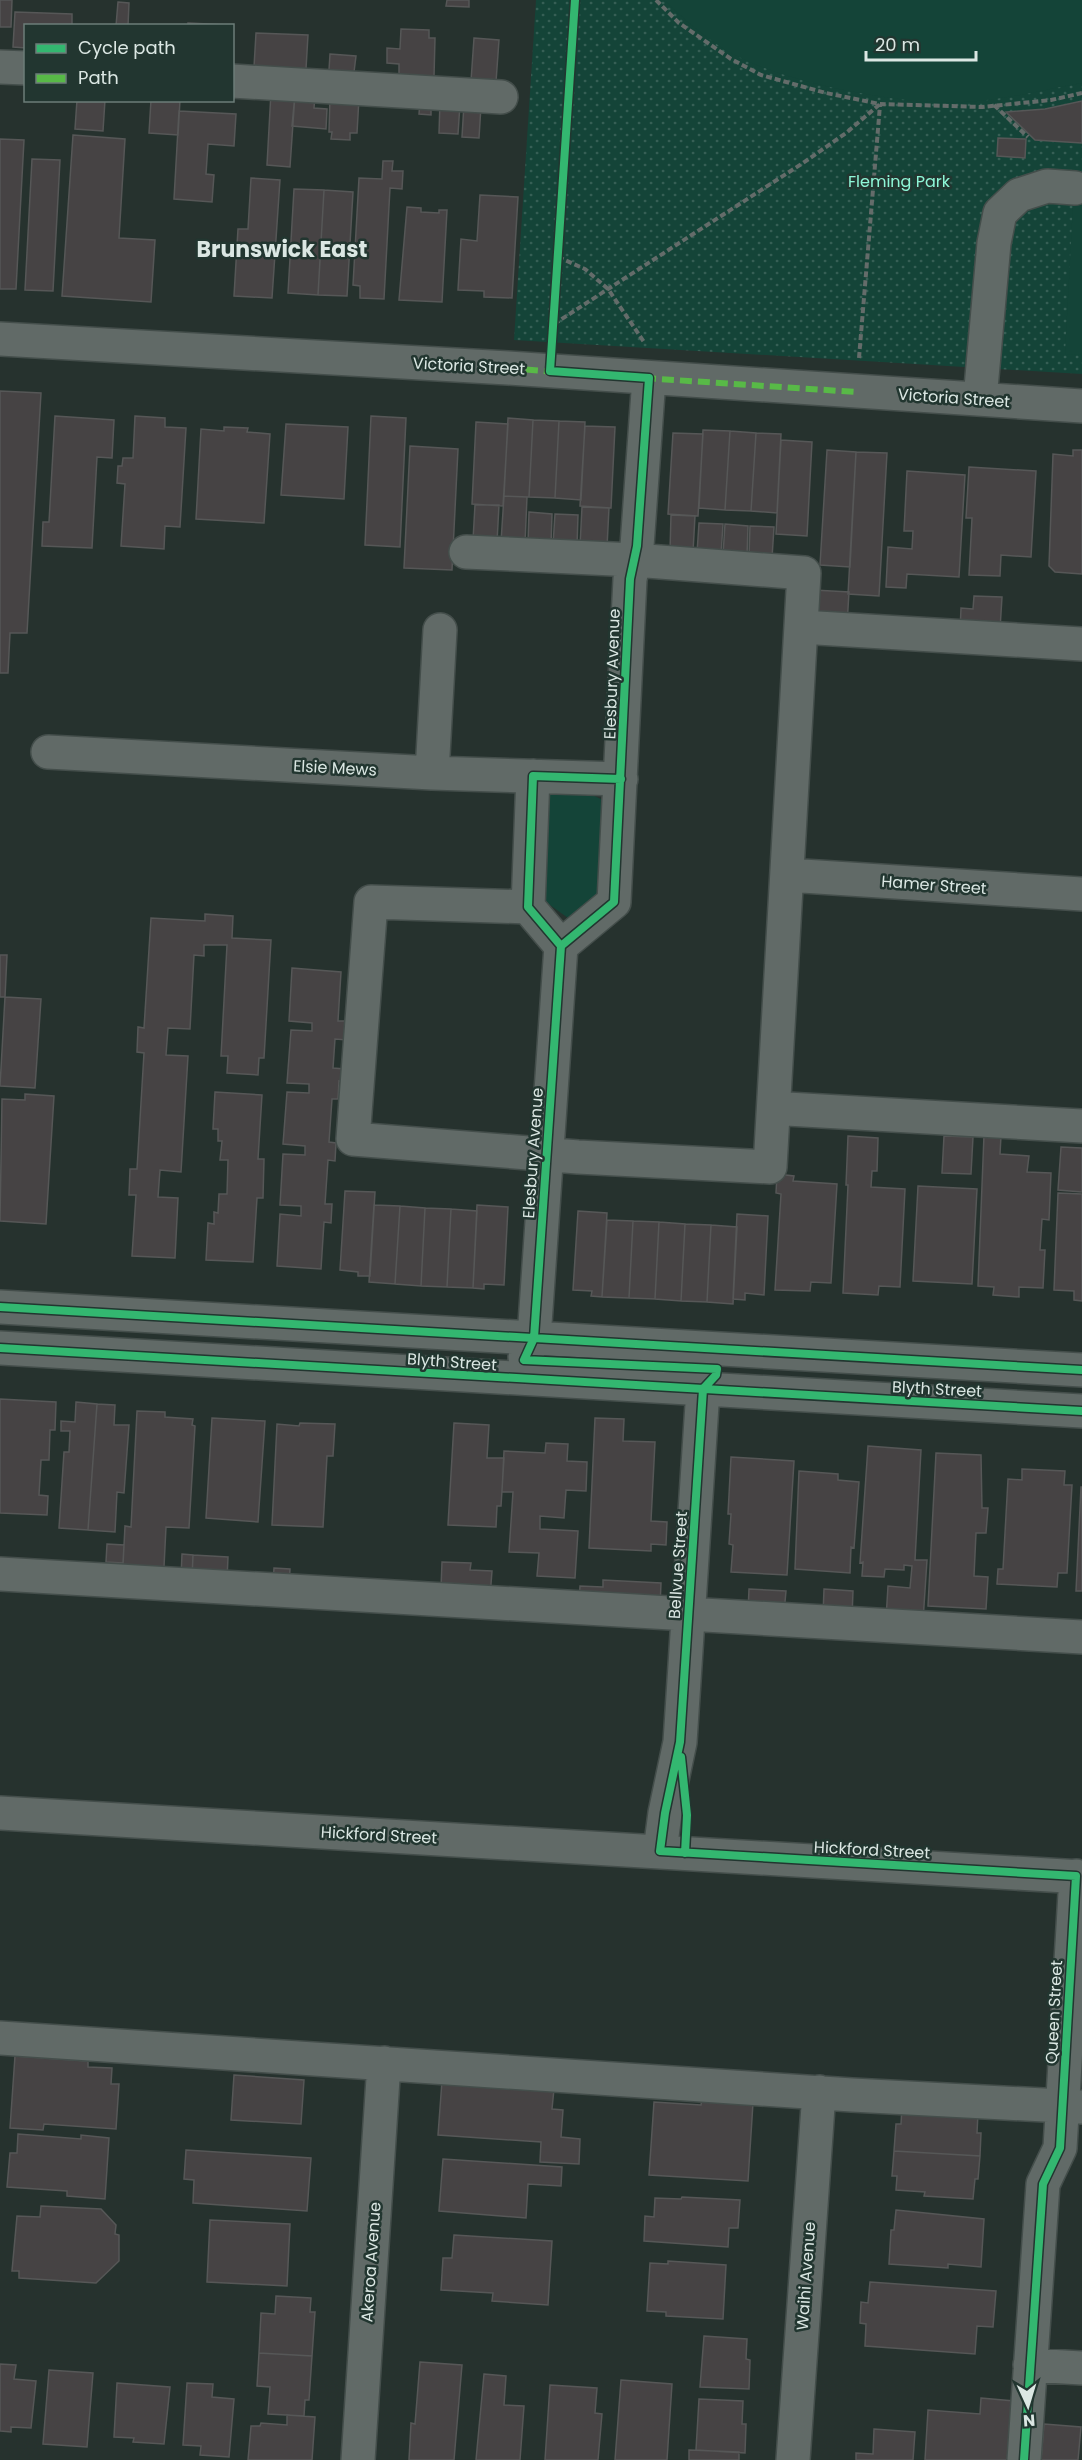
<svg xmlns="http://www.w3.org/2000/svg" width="1082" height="2460" font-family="Poppins,sans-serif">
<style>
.grass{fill:url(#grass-dots)}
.garden{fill:#144438}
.building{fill:#464344;stroke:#565757;stroke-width:1.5}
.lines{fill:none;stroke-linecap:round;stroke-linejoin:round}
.minor-casing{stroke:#444e4b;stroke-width:36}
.path{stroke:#646c6a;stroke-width:4;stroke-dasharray:6 3;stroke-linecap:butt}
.minor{stroke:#616a67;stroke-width:33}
.quiet{stroke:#58b947;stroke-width:6;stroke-dasharray:12 6;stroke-linecap:butt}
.cycleway-casing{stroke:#223630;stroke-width:11}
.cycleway{stroke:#33b770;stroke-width:8}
.labels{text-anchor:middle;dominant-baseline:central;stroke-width:5;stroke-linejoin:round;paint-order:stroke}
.park-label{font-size:16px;fill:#8ef6d7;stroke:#223630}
.street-label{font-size:16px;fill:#dbe7e3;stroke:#223630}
.district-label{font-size:22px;font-weight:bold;fill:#dbe7e3;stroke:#223630}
</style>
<defs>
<pattern id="grass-dots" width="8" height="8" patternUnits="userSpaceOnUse" patternTransform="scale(1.5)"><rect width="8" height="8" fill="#144438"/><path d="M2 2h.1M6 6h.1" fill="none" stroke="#365f55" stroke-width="1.8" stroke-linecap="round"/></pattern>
</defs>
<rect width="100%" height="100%" fill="#26322e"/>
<path class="grass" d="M536 0H1082V374L514 340Z"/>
<path class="garden" d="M664 0H1082V83C1043 90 1004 100 964 102 903 106 786 83 733 54 707 40 685 20 664 0Z
M1073 204 1082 205V355L1065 354Z
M549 790H582L611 804 609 884 580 917 568 918 543 900 539 833Z"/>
<path class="building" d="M0 0H12L11 27H0Z
M447 0H469V7L446 6Z
M118 2 129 3 128 26H116Z
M15 12 72 14V26H26V48L13 47Z
M188 23 228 25V26H188Z
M401 29 429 30V38H435L434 77 399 75V64L387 63V48L400 49Z
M256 33 308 35 306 69 254 67Z
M474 38 499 40 496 82 471 81Z
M330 54 356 56 354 72 329 70Z
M271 92 295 94 290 167 267 165Z
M295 94 315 95 314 108 327 109 326 129 292 126Z
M330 97 359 98 357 133H350V140L331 139 332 132H329Z
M77 100H105L103 131 75 129Z
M151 100H180L178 135 149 133Z
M1082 101V143L1035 140 1006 112 1045 109Z
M420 102 431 103V115L419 114Z
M440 102 460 104 458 134 439 133Z
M464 104 481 106 479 138 462 137Z
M179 111 236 114 234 146 208 144 206 174 214 175 212 202 174 199Z
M73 135 125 139 119 238 155 240 151 302 62 296Z
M998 138 1026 139 1025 158 997 156Z
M0 139 24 140 16 289H0Z
M32 159 60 160 53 291 25 290Z
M383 161H393L392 171H403L402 189 390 188 384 299 360 298V286L353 285 359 178 382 179Z
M251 178 280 180 272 298 234 296 238 229H248Z
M294 189 324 190 318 295 288 293Z
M324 190 353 192 347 296 318 295Z
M480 195 518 197 512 298 484 297V291L458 290 461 239 477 241Z
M407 207 421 208V212L439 213V210H447L442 302 399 300Z
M0 391 41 393 27 633H10L8 673H0Z
M55 416 114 420 112 458 97 457 92 548 42 546 43 522H49Z
M135 416 165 418V427L186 428 180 527 165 526 164 549 121 546 125 484 117 483 118 466H122L123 458H133Z
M371 416 406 418 400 547 365 545Z
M508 418 533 420 529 497 504 496Z
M533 420 559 421 555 498 529 497Z
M559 421 585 422 581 500 555 498Z
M476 422 508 424 503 506 472 504Z
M286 424 348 427 344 499 281 495Z
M585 426 615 427 611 508 580 506Z
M224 427 248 428 247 432 270 434 264 523 196 519 201 429 224 431Z
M703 430 730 431 725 510 699 508Z
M730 431 756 433 751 511 725 510Z
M673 433 703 434 698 516 668 514Z
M756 433 781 434 777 513 751 511Z
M781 440 812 442 807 536 776 534Z
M410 446 458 449 452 570 404 568Z
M827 450 856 452 850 567 820 565Z
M1073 450H1082V574L1055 572 1049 566 1053 454 1073 456Z
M856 452 887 453 879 596 848 594Z
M969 467 1036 471 1031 557 1001 555 1000 576 969 575 972 518H966Z
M907 471 965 475 959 577 907 574 906 588 886 587 888 547 912 549 913 531H904Z
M504 496 527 497 525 543 501 542Z
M475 505H499L497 542 473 540Z
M582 507 609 508 607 547 580 546Z
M529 512 552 514 551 545 528 543Z
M555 514 578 515 577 546 553 545Z
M671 515 695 516 693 552 670 551Z
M699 523 723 524 721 554 697 553Z
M725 524 748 526 747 556 723 555Z
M750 526 774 527 772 558 749 556Z
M814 590 849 592 847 625 812 623Z
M974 596 1002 597 1000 629 960 632 961 608 973 609Z
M205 914 233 916 232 938 271 940 264 1058H259L258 1075 227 1073 228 1056H221L227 945H204V956L194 955 190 1029 168 1028 166 1055 188 1056 181 1172 160 1170 158 1197 178 1198 175 1258 132 1256 136 1195H129L130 1169H137L144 1053 137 1052 138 1027 144 1028 151 918 205 921Z
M0 955H7L5 997H0Z
M292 968 341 972 338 1021H348L347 1040 335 1039 333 1068 345 1069V1082L339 1081 338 1099H332L329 1142 336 1143 335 1161 328 1160 325 1204H332L331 1223 324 1222 321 1269 277 1266 280 1214 301 1216V1206L280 1205 283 1154 305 1155V1146L283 1144 287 1092 309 1093V1084L287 1083 291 1030 312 1031V1023L289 1021Z
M5 997 41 999 35 1088 0 1086Z
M215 1092 262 1095 258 1159H264L263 1198H257L253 1262 206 1260 208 1223 214 1224V1212L218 1213 219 1194H227L228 1160H220L222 1141H218V1129H213Z
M25 1094 54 1096 46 1224 0 1221 2 1099 25 1100Z
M984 1135 1001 1136 1000 1154 1029 1156 1027 1172 1051 1173 1049 1220 1042 1219 1040 1250H1045L1043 1288 1019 1287V1297L993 1295 994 1287 978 1286Z
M848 1136 878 1138 877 1171H872L871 1187 905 1189 900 1287 879 1286 878 1295 843 1293 848 1185H846Z
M944 1136 973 1137 971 1174 942 1173Z
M1061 1147 1082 1148V1192L1058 1190Z
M777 1174 794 1176 793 1181 837 1184 831 1283 811 1282 810 1291 775 1290 781 1194 776 1193Z
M918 1186 977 1189 972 1284 913 1281Z
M345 1191 375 1192 370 1276H358V1272L340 1270Z
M1058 1193 1082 1194V1301L1074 1300V1291L1054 1290Z
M374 1205 400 1206 395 1284 369 1282Z
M477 1205 508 1207 504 1285 484 1284V1289L473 1288Z
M400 1206 425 1208 421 1286 395 1284Z
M425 1208 451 1209 447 1287 421 1286Z
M451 1209 477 1211 473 1288 447 1287Z
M578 1211 607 1213 602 1297 591 1296 592 1291 573 1290Z
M737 1214 768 1216 764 1295 745 1293V1300L733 1299Z
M607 1220 633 1221 629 1298 602 1297Z
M633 1221 659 1222 655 1299 629 1298Z
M659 1222 685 1224 681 1301 655 1299Z
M685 1224 711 1225 707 1302 681 1301Z
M711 1225 737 1227 733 1304 707 1302Z
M0 1399 56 1402 55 1430H50L49 1460H41L39 1495 48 1496 47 1515 0 1513Z
M76 1402 97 1404 88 1530 59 1528 64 1452H69L70 1431H61V1421L75 1422Z
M97 1404 115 1405 114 1425H129L124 1493 117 1492 115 1532 88 1530Z
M137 1411 165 1412V1417L193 1419 192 1425 195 1426 189 1528 166 1527 164 1567 123 1565 125 1526 131 1527Z
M212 1418 265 1421 258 1522 206 1518Z
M595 1418 624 1419 623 1441 655 1442 651 1521 667 1522 666 1545 651 1544V1551L589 1548Z
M300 1423 335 1424 333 1456H327L323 1527 272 1525 277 1424 299 1426Z
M454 1423 489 1425 487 1458H504L501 1506H497L496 1527 448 1525Z
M546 1443 568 1444 567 1461 587 1462 586 1491 566 1490 564 1518 540 1516V1529L578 1531 575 1578 537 1576 539 1553 509 1552 513 1492H502L504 1451 545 1453Z
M868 1446 921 1450 915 1560H927L923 1621 886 1619 888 1586 910 1588 912 1566 904 1565V1570L885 1569 884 1577 862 1576 863 1562 860 1563Z
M936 1453 981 1455 982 1508H988L986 1533H976L974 1576 988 1577 986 1609 928 1606Z
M731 1457 794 1461 787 1575 731 1572 733 1545 729 1544 731 1514H728Z
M1022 1469 1065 1471 1064 1485H1072L1067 1573H1058L1057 1587 997 1584 998 1569H1003L1008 1479 1022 1480Z
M799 1471 838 1474V1480L859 1482 854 1548 851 1547 850 1573 795 1569Z
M1081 1487H1082V1591H1076Z
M107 1544 124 1545 123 1563 106 1562Z
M182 1554 193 1555 192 1578 181 1577Z
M193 1555 228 1557 227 1580 192 1578Z
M442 1562 471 1563 470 1570 492 1571 490 1597 441 1588Z
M274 1568 290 1569 289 1585 273 1584Z
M603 1580 661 1583 660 1607 579 1603 580 1586 603 1587Z
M749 1589 786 1591 784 1613 748 1612Z
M824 1589 853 1591 852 1617 823 1615Z
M15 2056 88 2061V2067L112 2068 111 2084H119L116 2129 44 2124 43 2130 10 2128Z
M234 2075 304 2080 301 2124 231 2120Z
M442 2081 554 2089 552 2109 563 2110 561 2137 580 2139 579 2164 540 2162 541 2142 438 2135Z
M702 2099 753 2103 748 2181 649 2175 654 2102 701 2105Z
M902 2107 978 2113 977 2133H981L980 2156 894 2151 896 2124H901Z
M18 2134 81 2139V2135L109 2138 105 2199 67 2196V2191L7 2187 10 2153H17Z
M186 2150 311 2158 307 2211 193 2203 194 2180 184 2179Z
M894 2151 980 2156 978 2179H975L973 2199 924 2196 925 2192 896 2190 897 2176H892Z
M443 2159 562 2167 561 2186 528 2184 526 2218 439 2211Z
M682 2197 740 2200 738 2228H729L728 2247 644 2241 645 2216 654 2217 655 2198 681 2199Z
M41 2206 101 2209 116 2225 115 2234 119 2235V2261L96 2283 19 2278V2271H12L17 2216 40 2217Z
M896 2210 984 2219 981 2267 948 2264V2268L889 2264 891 2230H894Z
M210 2220 290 2224 287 2286 207 2282Z
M454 2235 552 2241 548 2305 492 2301 493 2293 441 2290 443 2258H452Z
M668 2261 726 2265 723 2319 666 2316V2312L647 2311 650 2263 668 2264Z
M870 2282 996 2291 993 2327 977 2326 975 2354 865 2346 866 2324 860 2323 861 2302 868 2303Z
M276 2296 311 2298 310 2312H315L312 2356 259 2353 261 2313 275 2314Z
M704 2336 747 2339 746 2359 750 2360 749 2389 700 2387Z
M259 2353 312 2356 309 2400H305L304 2416 268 2414 270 2387 257 2386Z
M420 2362 462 2365 454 2460H409L411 2423 415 2424Z
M0 2364 16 2365 14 2379 36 2381 31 2428 11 2427V2432L0 2431Z
M49 2370 93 2373 87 2447 43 2444Z
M484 2374 506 2376 504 2405 524 2406 520 2460H476Z
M621 2380 672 2384 667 2460H615Z
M117 2383 170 2387 164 2444 133 2442 134 2438 114 2437Z
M187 2383 213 2384 212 2397 234 2399 229 2457 200 2455 201 2446 183 2445Z
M550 2385 597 2388 595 2413 602 2414 598 2460H545Z
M981 2398 1014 2401 1010 2460H925L928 2410 980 2414Z
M699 2399 743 2401 742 2424H746L745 2453 696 2450Z
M287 2415 315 2417 312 2460H248L251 2426H260L261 2423 287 2425Z
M1044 2424 1081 2427 1078 2460H1041Z
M874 2429 915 2432 913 2460H856V2453L873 2454Z
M689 2450 739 2452V2460H689Z"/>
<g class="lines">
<defs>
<path id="minor" d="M0 67 26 68
M232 81 501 97
M0 339 508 368 1082 406
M980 399 994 243 1000 213 1019 195 1047 186 1075 188
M466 552 634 560 804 573 770 1167 578 1157 353 1139 371 902 528 907
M801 627 1082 644
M48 752 432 773 621 779
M432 773 440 630
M533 776 528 907 561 946
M787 875 1082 894
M787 1109 1082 1126
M0 1307 1082 1370
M0 1348 1082 1411
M525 1357 534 1338 561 946 614 902 630 579 637 546 649 378
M0 1574 1082 1637
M0 1813 1082 1877
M660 1851 665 1813 680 1742 703 1389
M0 2038 852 2095 1082 2107
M1030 2365 1082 2368
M358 2460 384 2063
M793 2460 819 2092
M1024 2460 1043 2184 1060 2148 1076 1876"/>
</defs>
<use href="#minor" class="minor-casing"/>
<path class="path" d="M656 0 679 23 731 59 761 75 826 93 880 104 982 107 1051 100 1082 93
M994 105 1028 137
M558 257 585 269 608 289 644 342
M554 324 803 163 846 133 880 104
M859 358 880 105"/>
<use href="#minor" class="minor"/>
<path class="quiet" d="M508 368 554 372
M644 378 856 392"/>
<defs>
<path id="cycleway" d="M575 0 550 371 649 378 637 546 630 579 614 902 561 946 534 1338 524 1360 717 1369 716 1375 703 1389
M561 946 528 907 533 776 621 779
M0 1307 1082 1370
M0 1348 1082 1411
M703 1389 680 1742 665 1813 660 1851 1076 1876 1060 2148 1043 2184 1024 2460
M681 1757 687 1815 685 1853"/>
</defs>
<use href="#cycleway" class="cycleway-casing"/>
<use href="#cycleway" class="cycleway"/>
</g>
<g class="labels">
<g class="park-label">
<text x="899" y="181">Fleming Park</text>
</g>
<g class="street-label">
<text transform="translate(469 366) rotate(3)">Victoria Street</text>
<text transform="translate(954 398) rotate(4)">Victoria Street</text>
<text transform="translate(612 674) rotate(-88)">Elesbury Avenue</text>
<text transform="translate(335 768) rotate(3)">Elsie Mews</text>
<text transform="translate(934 885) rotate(4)">Hamer Street</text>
<text transform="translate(533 1153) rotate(-86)">Elesbury Avenue</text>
<text transform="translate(452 1362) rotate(4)">Blyth Street</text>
<text transform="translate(937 1389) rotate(3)">Blyth Street</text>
<text transform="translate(678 1565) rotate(-86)">Bellvue Street</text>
<text transform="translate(379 1835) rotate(3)">Hickford Street</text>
<text transform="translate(872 1850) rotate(3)">Hickford Street</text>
<text transform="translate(1054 2012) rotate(-87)">Queen Street</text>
<text transform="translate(371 2262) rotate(-86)">Akeroa Avenue</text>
<text transform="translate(806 2276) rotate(-86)">Waihi Avenue</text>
</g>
<g class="district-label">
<text x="282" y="249">Brunswick East</text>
</g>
</g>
<rect x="24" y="24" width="210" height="78" fill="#223630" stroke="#6c7d78" stroke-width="1.5"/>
<rect x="36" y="44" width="30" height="9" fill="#33b770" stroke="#6c7d78" stroke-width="1.5"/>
<text x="78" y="54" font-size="18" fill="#dbe7e3">Cycle path</text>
<rect x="36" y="74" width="30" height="9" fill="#58b947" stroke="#6c7d78" stroke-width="1.5"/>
<text x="78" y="84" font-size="18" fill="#dbe7e3">Path</text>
<g transform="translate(1028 2406) rotate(176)" stroke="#223630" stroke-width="4.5" paint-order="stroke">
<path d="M0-4.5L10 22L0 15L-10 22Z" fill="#dbe7e3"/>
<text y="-9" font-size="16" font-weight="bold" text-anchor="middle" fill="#dbe7e3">N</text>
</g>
<path d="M866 51v9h110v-9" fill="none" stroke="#dbe7e3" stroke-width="3"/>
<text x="875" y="51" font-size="18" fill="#dbe7e3" stroke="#223630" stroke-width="4.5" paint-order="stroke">20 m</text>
</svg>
